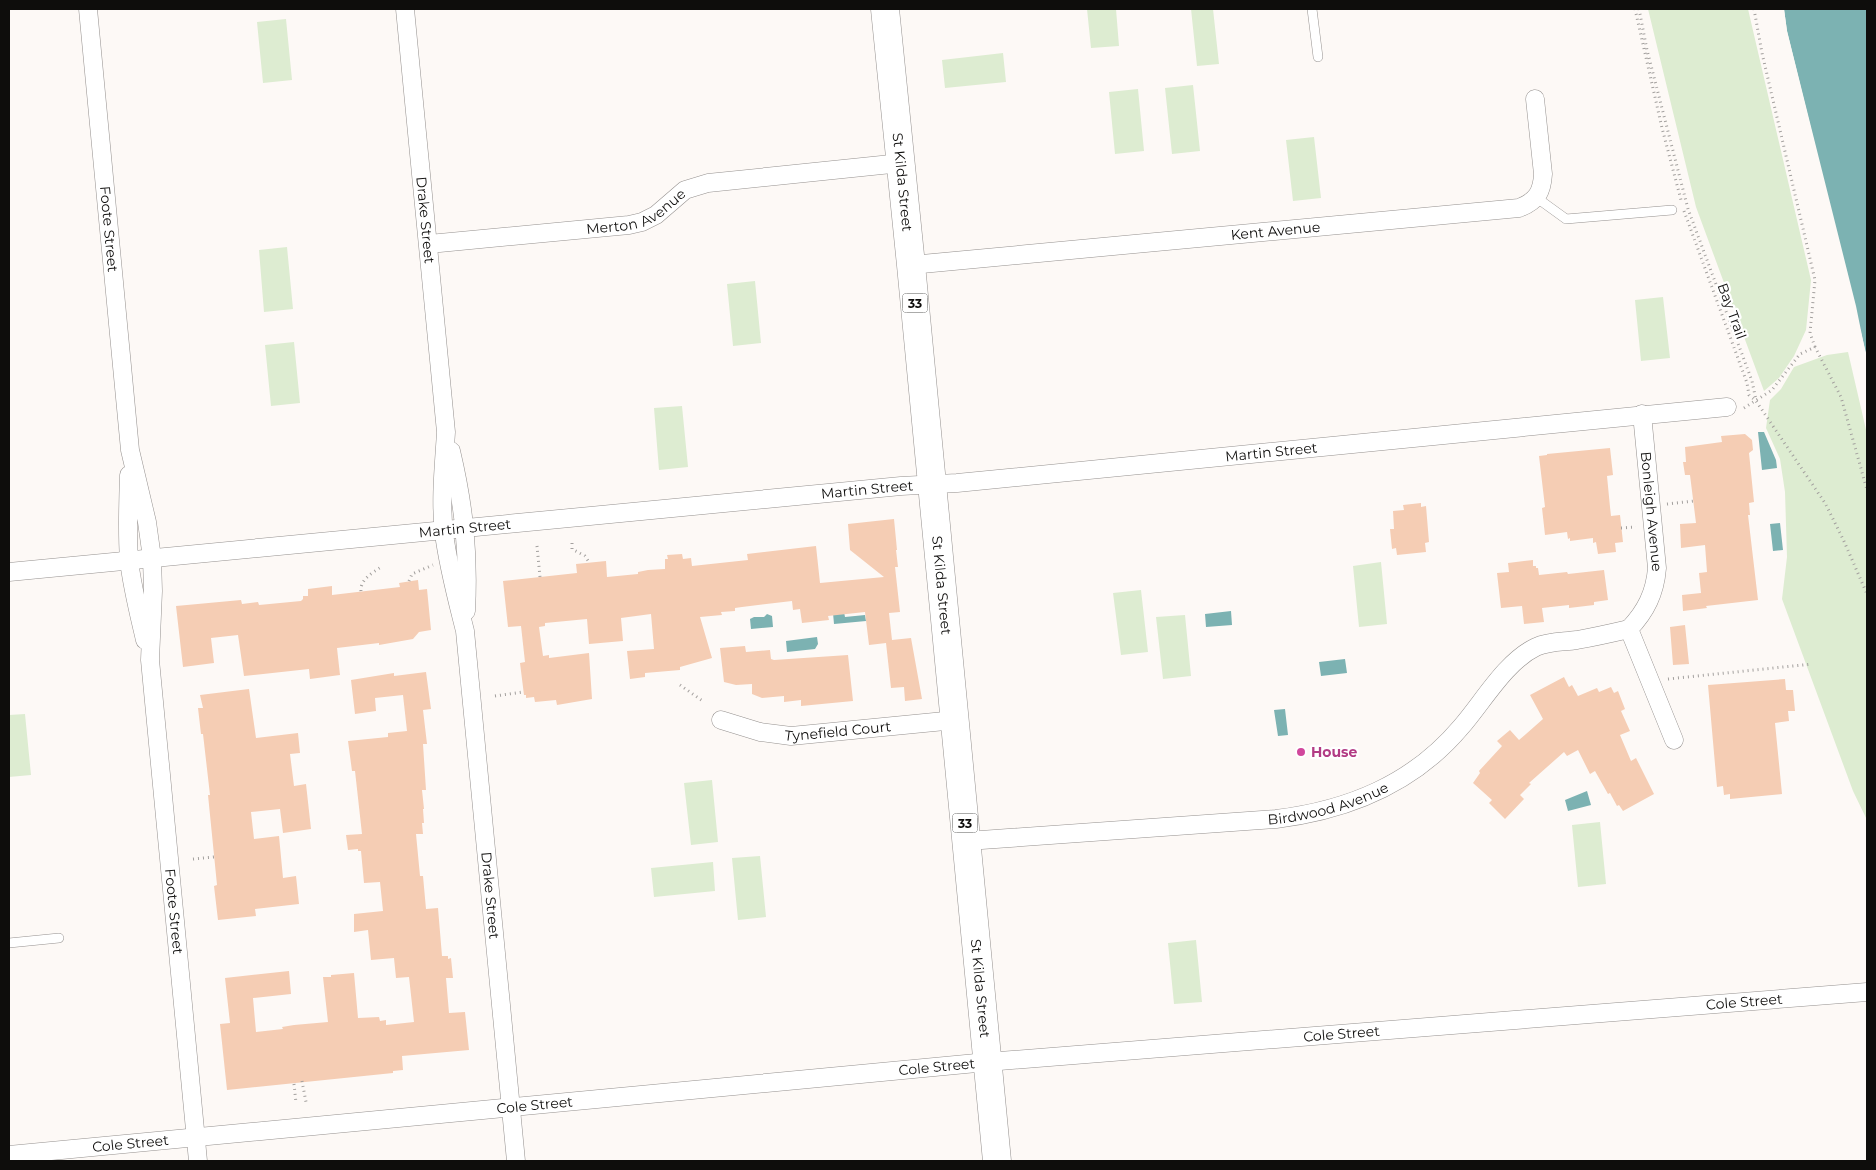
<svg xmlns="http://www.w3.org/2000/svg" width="1876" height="1170" font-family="Montserrat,sans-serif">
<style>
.green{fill:#ddecd1}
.water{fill:#7cb2b2}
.pier{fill:#fdf9f6}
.building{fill:#f5cdb4}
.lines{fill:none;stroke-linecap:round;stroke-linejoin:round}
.service-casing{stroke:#95918f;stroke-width:10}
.minor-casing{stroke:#95918f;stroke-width:19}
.primary-casing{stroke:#95918f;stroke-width:29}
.path{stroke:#a3a09e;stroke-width:3;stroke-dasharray:1 4;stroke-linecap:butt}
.service{stroke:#fff;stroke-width:9}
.minor{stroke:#fff;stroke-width:18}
.primary{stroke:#fff;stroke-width:28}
.hotel-dot{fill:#d1479c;stroke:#fff;stroke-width:2}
.labels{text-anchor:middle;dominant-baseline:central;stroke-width:4.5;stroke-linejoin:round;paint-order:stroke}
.shield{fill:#fff;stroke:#565655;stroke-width:1}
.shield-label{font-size:12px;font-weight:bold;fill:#0e0d0c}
.street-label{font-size:14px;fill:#0e0d0c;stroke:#fff}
.hotel-label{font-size:14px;font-weight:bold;fill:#b23c85;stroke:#fff;text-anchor:start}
</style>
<rect width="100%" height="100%" fill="#fdf9f6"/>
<path class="green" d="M1087 9H1116L1119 46 1091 48Z
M1191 9H1213L1219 64 1197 66Z
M1648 9H1748L1811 280 1806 330 1794 356 1779 378 1764 391 1696 207Z
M286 19 292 80 263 83 257 22Z
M1003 53 1006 82 945 88 942 60Z
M1193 85 1200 151 1172 154 1165 88Z
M1138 89 1144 151 1115 154 1109 92Z
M1314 137 1321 198 1293 201 1286 140Z
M287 247 293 309 264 312 259 250Z
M755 281 761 343 733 346 727 284Z
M1663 297 1670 358 1641 361 1635 300Z
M294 342 300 403 271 406 265 345Z
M1848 352 1867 434V820L1853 791 1782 599 1787 557 1785 492 1780 459 1766 428 1770 400 1781 389 1794 367 1827 355Z
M682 406 688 467 659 470 654 408Z
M1381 562 1387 624 1359 627 1353 566Z
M1141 590 1148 652 1121 655 1113 593Z
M1185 615 1191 676 1163 679 1156 617Z
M25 714 31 775 9 777V715Z
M712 780 718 842 691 845 684 783Z
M1600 822 1606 884 1578 887 1572 825Z
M760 856 766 917 738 920 732 858Z
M713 862 715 891 654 897 651 868Z
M1196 940 1202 1002 1174 1004 1168 943Z"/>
<path class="water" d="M1784 9H1867V357L1787 31Z
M1758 432H1764L1776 460 1777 468 1762 470Z
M1780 523 1783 550 1773 551 1770 524Z
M1231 611 1232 625 1206 627 1205 614Z
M844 612 845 617 865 615 866 621 834 624 833 613Z
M767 614 772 616 773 627 751 629 750 619 754 617H764Z
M817 637 818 644 815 649 787 652 786 641Z
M1345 659 1347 673 1321 676 1319 662Z
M1285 709 1288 735 1278 736 1274 710Z
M1587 791 1591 805 1568 811 1565 800Z"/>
<path class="pier" d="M1782 9H1784L1787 31 1856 306 1867 360 1865 358 1800 95 1784 32Z"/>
<path class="building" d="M1745 434 1752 440 1753 450 1749 453 1754 502 1749 503 1750 515H1748L1758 600 1706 606 1707 608 1683 611 1682 595 1701 593 1699 573 1707 572 1705 545 1681 548 1680 524 1696 523 1690 475H1685L1683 462H1686L1685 447 1722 442 1721 436Z
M1610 448 1613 475 1607 476 1610 507 1611 516 1620 515 1623 542 1615 543 1616 552 1598 554 1596 542 1593 543V538L1570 541V538L1568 539 1567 532 1545 535 1542 508 1545 507 1539 456 1547 455V454Z
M1421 503V507L1426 506 1429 542 1425 543 1426 552 1397 555 1396 548 1392 549 1390 529H1394L1393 511 1404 510 1403 505Z
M894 519 897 550H896L898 567H895L900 612 889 613 892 640 911 638 922 699 905 701 904 687 891 688 886 643 869 645 865 612 828 616 829 620 802 623 800 609 793 610 792 601 742 607 735 608V611L721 612 722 615 700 617 712 658 680 667V670L645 673V677L630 679 627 651 654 649 651 614 621 618 623 641 589 644 587 619 545 623V626L539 627 543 656 549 655V658L589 653 592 699 557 705 556 700 535 702 534 697 526 698V695H524L520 663 525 662 521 626 508 627 503 581 577 573 576 564 606 561 607 577 638 574V572L648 570 665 569V559H668L667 555 682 554 683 559 691 558 692 566 748 560 747 554 816 546 820 583 884 577 850 550 848 524Z
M1533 560V566H1536V568H1538L1539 575 1567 572 1568 574 1604 570 1608 600 1594 602V605L1569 608V605L1542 608 1544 622 1524 624 1522 606 1501 608 1497 573 1509 572 1508 563Z
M418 580 419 590 427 589 431 630 419 632 413 639 379 645V643L337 648 340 675 310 679 309 669 244 676 238 635 211 638 214 663 183 667 176 606 241 600 242 604 258 602 259 605 301 601 303 599V596H308V589L332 586V595L400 587 399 583Z
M1685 625 1689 664 1673 665 1670 627Z
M745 646 746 652 770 650 771 659 774 660 848 655 853 701 801 706V700L784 702V696L762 698 752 694V684L736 685 724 682 720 648Z
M426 672 431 709 423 710 427 744H423L426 790H422L424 809H423L424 823H422L423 834H416L420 876H423L426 909 438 908 442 956H448V959L451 958 453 978H446L449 1013 465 1012 469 1050 402 1056 403 1070 393 1071V1073L227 1090 220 1024 230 1023 225 978 289 971 291 994 253 998 256 1032 283 1029 282 1027 294 1025 328 1022 323 977H331V975L354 973 358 1018 379 1017 380 1021 386 1020V1025L414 1022 409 977 396 978 394 958 371 960 368 930 354 932V914L383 911 380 882 364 883 361 851H358V849L348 850 346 835 362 834 355 771H352L348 741 388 737V733L407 731 403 695 375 698 376 711 355 714 351 680 394 673V676Z
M1564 677 1569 687 1572 685 1578 696 1597 688 1599 692 1611 687 1614 693 1618 691 1625 709 1621 711 1630 731 1620 735 1631 761 1636 758 1654 794 1623 811 1619 805 1617 806 1610 793 1608 794 1595 771 1590 774 1578 750 1567 756 1564 752 1529 783 1531 784 1520 795 1524 799 1505 819 1489 803 1492 800 1473 783 1480 773 1479 771 1502 746 1497 741 1510 730 1519 740 1543 719 1530 695Z
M1785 679 1786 690H1793L1795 711H1788L1789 721 1775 723 1782 794 1730 799V794L1724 795 1723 786 1717 787 1708 685Z
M249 689 256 738 298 733 300 753 290 754 294 786 306 784 311 829 283 833 280 809 251 812 254 839 279 836 283 878 296 876 299 904 255 909 256 916 218 920 214 886 217 885 208 795H210L203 734H201L198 708H203L200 695Z"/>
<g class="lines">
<defs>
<path id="service" d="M1312 9 1318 57
M1537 198 1566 219 1672 210
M9 943 59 938"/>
<g id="minor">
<path id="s1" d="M88 9 130 450 147 522 152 558 153 591 150 660 198 1161"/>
<path id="s2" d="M405 9 446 432C444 465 440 500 444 533 448 566 457 599 465 631L516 1161"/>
<path id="s3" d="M429 244 629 225 642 222 656 215 685 190 708 183 901 163"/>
<path id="s4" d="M911 265 1519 208C1537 201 1542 192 1543 174L1535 99"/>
<path id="s5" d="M1642 414 1657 568C1655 593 1646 611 1629 629L1674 740"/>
<path d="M451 451C464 506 469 554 466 611"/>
<path d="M129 475C128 503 127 532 129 560 132 587 139 614 145 640"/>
<path id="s6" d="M9 572 901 486 957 483 1727 407"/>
<path id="s7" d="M721 720 760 732 791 736 955 720"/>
<path id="s8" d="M967 841 1276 819C1349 810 1413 784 1461 727 1483 702 1505 662 1536 647 1549 641 1563 642 1577 640 1594 637 1612 633 1629 629"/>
<path id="s9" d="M9 1155 987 1062 1867 992"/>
</g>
<g id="primary">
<path id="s10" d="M885 9 911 265 997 1161"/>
</g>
</defs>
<use href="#service" class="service-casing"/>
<use href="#minor" class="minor-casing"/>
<use href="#primary" class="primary-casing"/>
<path class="path" d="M1635 9 1662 128 1681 200
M1639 9 1647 50 1688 209 1752 381 1756 400
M1754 9 1762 53 1815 280 1810 333 1815 347
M1684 211 1747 383 1749 395 1756 401 1825 503 1843 539 1867 594
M1744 408 1772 390 1800 354 1815 347 1841 397 1867 490
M1667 504 1694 501
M1621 528 1636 527
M572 543V549L585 556 589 562
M537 546 540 577
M409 581 412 574 433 565
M361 591C360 580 372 573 381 567
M1668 679 1812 664
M680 685 704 702
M495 696 523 692
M193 859 214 857
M302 1081 306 1102
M294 1084 296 1103"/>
<use href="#service" class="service"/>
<use href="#minor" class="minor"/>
<use href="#primary" class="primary"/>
</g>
<circle class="hotel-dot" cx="1301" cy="752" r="5"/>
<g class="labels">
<g class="shield">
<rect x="902.5" y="293.5" width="25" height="19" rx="4"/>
<rect x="952.5" y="813.5" width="25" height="19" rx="4"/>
</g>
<g class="shield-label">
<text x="915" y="303">33</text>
<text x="965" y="823">33</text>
</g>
<g class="street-label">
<text stroke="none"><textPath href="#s10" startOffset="174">St Kilda Street</textPath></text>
<text stroke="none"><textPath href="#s3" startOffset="212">Merton Avenue</textPath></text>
<text stroke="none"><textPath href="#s2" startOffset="212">Drake Street</textPath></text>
<text stroke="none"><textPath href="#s1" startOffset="221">Foote Street</textPath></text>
<text stroke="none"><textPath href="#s4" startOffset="366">Kent Avenue</textPath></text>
<text transform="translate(1732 311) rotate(70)">Bay Trail</text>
<text stroke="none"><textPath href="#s6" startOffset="1268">Martin Street</textPath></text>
<text stroke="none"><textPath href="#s6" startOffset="862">Martin Street</textPath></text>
<text stroke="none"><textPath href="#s5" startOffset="98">Bonleigh Avenue</textPath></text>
<text stroke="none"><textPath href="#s6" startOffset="458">Martin Street</textPath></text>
<text stroke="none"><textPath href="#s10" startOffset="579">St Kilda Street</textPath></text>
<text stroke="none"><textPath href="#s7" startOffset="119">Tynefield Court</textPath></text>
<text stroke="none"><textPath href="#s8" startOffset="364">Birdwood Avenue</textPath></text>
<text stroke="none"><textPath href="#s2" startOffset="892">Drake Street</textPath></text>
<text stroke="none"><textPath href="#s1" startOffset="908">Foote Street</textPath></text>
<text stroke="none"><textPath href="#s10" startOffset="984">St Kilda Street</textPath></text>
<text stroke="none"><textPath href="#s9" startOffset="1742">Cole Street</textPath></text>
<text stroke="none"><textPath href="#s9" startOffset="1338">Cole Street</textPath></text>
<text stroke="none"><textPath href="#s9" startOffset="932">Cole Street</textPath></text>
<text stroke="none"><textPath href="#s9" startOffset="528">Cole Street</textPath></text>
<text stroke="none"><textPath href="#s9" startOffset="122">Cole Street</textPath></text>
</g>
<g class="hotel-label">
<text x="1311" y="752">House</text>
</g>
</g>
<rect width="1876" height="1170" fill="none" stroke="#0e0d0c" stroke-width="20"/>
</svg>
